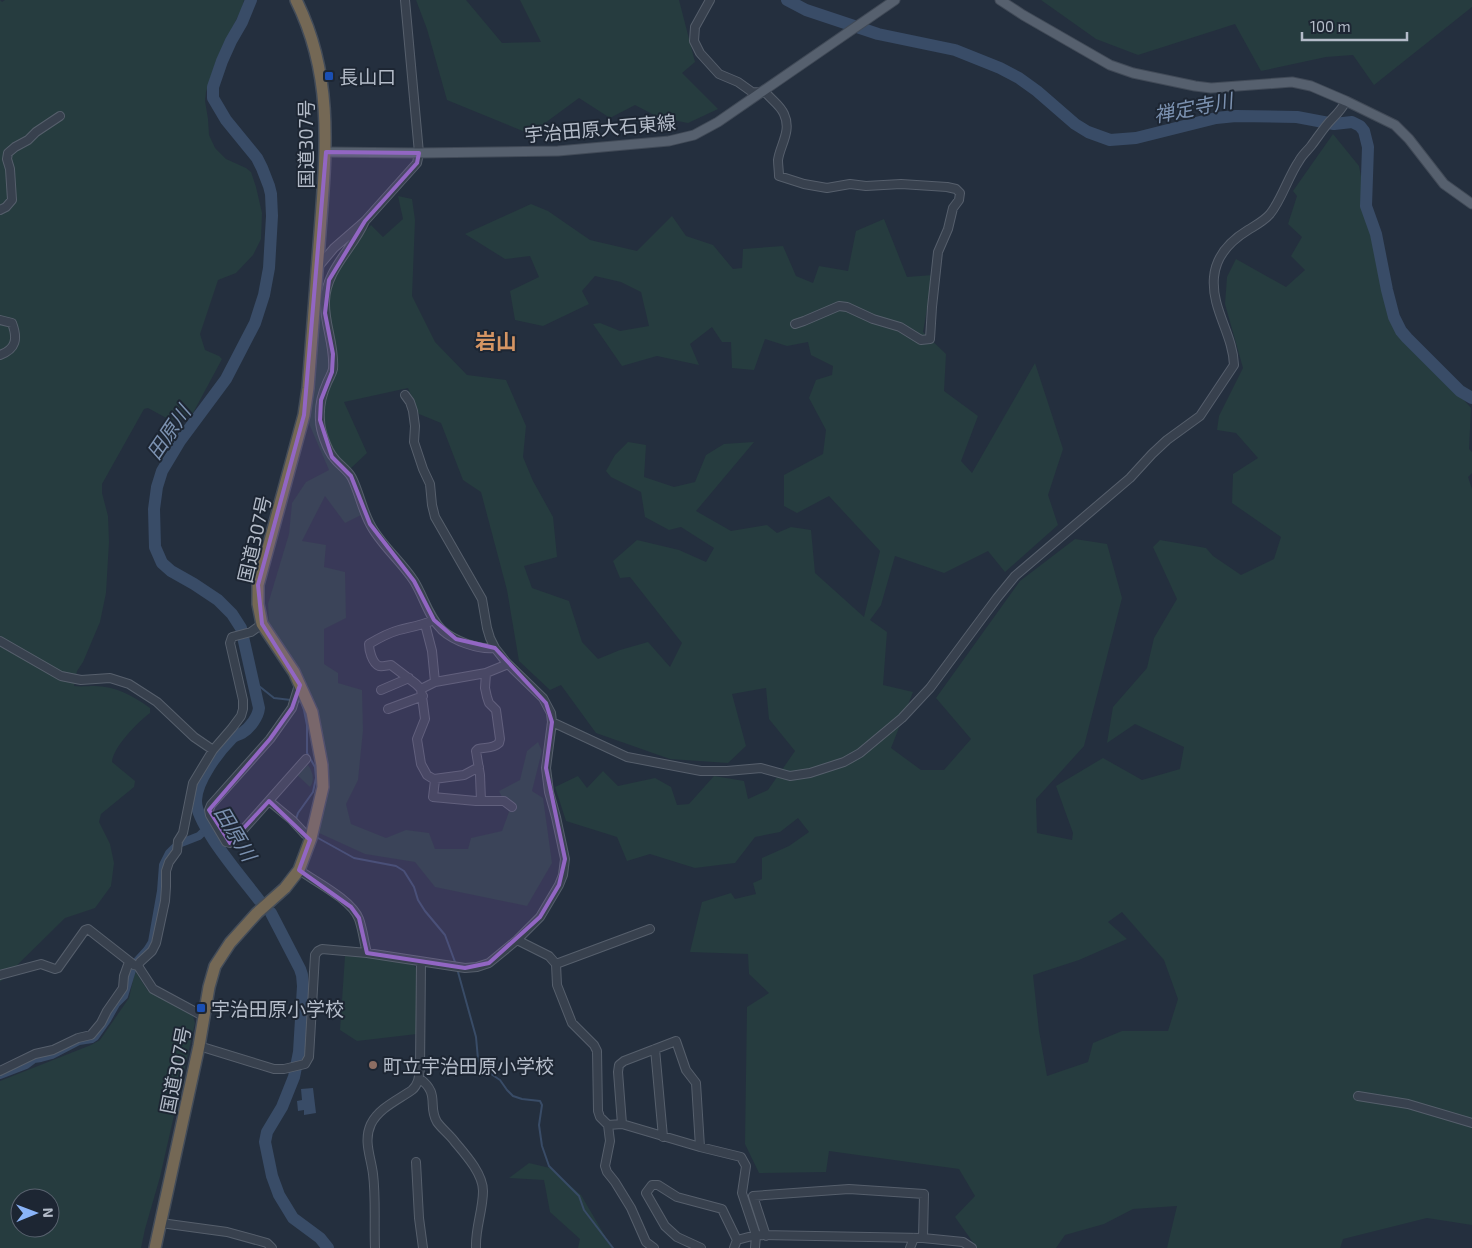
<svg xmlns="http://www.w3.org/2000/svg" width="1472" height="1248" font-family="'Exo 2','Noto Sans JP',sans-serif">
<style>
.green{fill:#263c3f;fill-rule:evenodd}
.water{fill:#394c67}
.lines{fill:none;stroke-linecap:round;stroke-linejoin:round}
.stream{stroke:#394c67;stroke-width:2}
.canal{stroke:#394c67;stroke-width:8}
.river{stroke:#394c67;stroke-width:12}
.minor-casing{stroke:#565f6c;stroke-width:10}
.major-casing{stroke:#414a57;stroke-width:11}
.highway-casing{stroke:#434c59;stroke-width:14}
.minor{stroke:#38414e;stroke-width:8}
.major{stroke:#56606e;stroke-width:9}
.highway{stroke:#746855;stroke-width:11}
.marked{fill:#9266c3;fill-opacity:0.2;stroke:#9266c3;stroke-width:4;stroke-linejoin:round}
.transit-dot{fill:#1a4fb4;stroke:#1d2633;stroke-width:2}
.education-dot{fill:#8d6e63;stroke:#1d2633;stroke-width:2}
.labels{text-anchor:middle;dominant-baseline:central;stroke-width:4;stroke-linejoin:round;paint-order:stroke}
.poi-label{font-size:19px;fill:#b4bcc9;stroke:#1d2633;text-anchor:start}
.street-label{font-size:19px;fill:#b4bcc9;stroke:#1d2633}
.water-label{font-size:20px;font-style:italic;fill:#7c92b1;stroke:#1d2633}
.quarter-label{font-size:21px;font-weight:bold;fill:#d59563;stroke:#1d2633}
</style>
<rect width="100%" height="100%" fill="#242f3e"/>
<path class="green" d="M0 0 2 2 5 0H244L242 8 216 61 206 92 205 101 208 119 209 135 215 148 226 159 246 168 251 172 256 187 262 213 261 239 253 255 236 273 218 280 200 334 205 350 219 356 222 359 193 413 181 419 170 420 148 408 144 409 102 484V493L108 516 109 542 106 593 100 622 83 662 77 671 74 686C81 687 88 686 94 686 116 686 133 696 150 708V713C138 722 113 747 112 762L135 781 134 787 101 814 99 822 110 844 114 863 111 886 95 908 65 918 0 982Z
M416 0H466L502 43 541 42 520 0H679L695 62 682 73 718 109 688 123 658 117 635 105 610 118 579 98 530 134 447 100 427 29Z
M1041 0H1472V7L1374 85 1353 55 1326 57 1261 71 1235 24 1138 55 1096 39Z
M1333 134 1359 166 1387 312 1471 408 1469 449 1472 452V473L1468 477 1472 489V1225L1427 1218 1343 1239 1340 1248H1167L1177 1206 1133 1209 1104 1224 1065 1235 1056 1248H977L955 1217 975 1196 959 1169 829 1151 826 1172 759 1173 745 1144 747 1007 769 993 749 974 748 954 690 952 702 902 731 893 735 899 756 894 753 883 762 879V858L789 846 809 832 798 818 780 832 755 837 735 863 695 868 650 854 627 861 617 837 566 821 555 787 578 776 587 788 603 771 618 786 655 778 671 787 677 805 689 804 714 776 744 781 748 799 768 790 795 751 769 719 766 688 732 694 746 746 728 763 670 759 596 733 561 685 550 690 519 661 507 590 481 492 463 480 441 423 419 414 408 388 344 402 367 453 350 469 361 515 345 523 325 496 302 541 326 545 324 567 345 572 346 618 324 629V664L338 673V683L362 690 363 730 358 780 346 804 351 824 386 838 406 830 429 833 435 849H468L471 838 502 831 509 812 499 791 520 780 527 751 538 742 542 751 532 791 543 798 552 863 527 906 435 887 415 862 365 854 319 833 329 772 308 686 269 624 268 604 289 534 292 503 306 482 329 470 307 419 320 319 332 267 371 225 383 237 403 219 398 196 412 199 415 220 412 296 435 342 467 375 506 380 526 426 523 457 533 481 553 517 557 557 524 566 532 588 569 601 582 642 598 659 620 650 648 642 670 667 682 643 630 577 620 578 613 561 637 540 679 550 706 562 714 548 681 527 669 530 645 517 641 492 611 477 606 471 615 455 628 442 646 445 644 477 674 487 695 482 706 455 724 444 754 442 696 511 731 531 767 525 777 533 791 527 811 530 815 573 864 617 880 551 829 496 797 513 784 506V475L823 454 826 430 809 398 816 380 832 375 833 366 811 355 808 342 787 346 765 339 754 370 732 368 731 342H722L712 327 690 344 699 365 657 356 622 366 593 324 600 323 620 331 649 326 641 292 621 282 595 276 582 291 589 304 543 326 515 320 510 291 539 277 530 256 505 259 465 234 531 204 548 211 590 240 637 251 672 216 686 236 713 245 733 269 742 268 743 249 783 246 796 276 813 283 819 266 848 271 856 231 884 219 907 277 933 275 923 332 946 354 944 391 978 416 961 461 972 473 1035 363 1063 449 1048 495 1058 525 1005 572 988 551 944 573 895 556 881 605 870 620 887 632 883 685 913 692 891 748 921 770H944L971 739 936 698 1020 581 1075 539 1107 544 1122 598 1084 746 1036 799 1037 833 1072 840 1073 833 1056 786 1103 758 1142 780 1180 769 1184 747 1135 724 1107 743 1113 707 1147 668 1154 638 1177 599 1153 547 1160 540 1206 548 1213 556 1241 575 1274 559 1281 537 1232 503 1233 474 1258 458 1236 433 1217 430 1219 416 1243 368 1225 304 1227 277 1236 259 1286 287 1305 270 1291 256 1302 237 1288 224 1297 196 1293 191ZM1122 912 1164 960 1178 999 1168 1031H1122L1093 1043 1088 1062 1047 1076 1039 1031 1033 975 1079 960 1127 939 1108 922Z
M308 765C313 772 315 780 310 787L296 774Z
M345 956 367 957 413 965 417 969V1034L357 1041 340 1030Z
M135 971 148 991 193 1016 195 1023 160 1177 145 1229 141 1248H0V1081L91 1045 100 1040 129 998ZM20 1198H50V1228H20Z
M529 1163 550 1168 581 1195 612 1248H578L580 1239 550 1212 544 1180 509 1178Z"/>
<path class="water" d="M313 1088 316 1113 304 1115V1110L298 1111 297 1101 302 1100 301 1089Z"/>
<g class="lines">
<path class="stream" d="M254 682 274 698 291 700
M296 700 301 702 304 710 307 725V753L315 767 316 778 313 792 298 813 296 819
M318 838 354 858 396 866 404 871 414 887 418 900 425 911 445 935 455 962
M458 972 476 1037 478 1059 481 1065 485 1070 500 1080 507 1090 513 1096 522 1099 540 1101 542 1105 539 1125 542 1146 549 1166 579 1196 584 1210 613 1248"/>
<path class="canal" d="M181 843 199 836 207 828
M137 961 147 950 152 942 161 891 163 865 169 853 174 848
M0 1075 26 1065 34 1059 41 1058 52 1055 79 1041 92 1039 95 1037 107 1020 116 1004 124 996 132 970"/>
<path class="river" d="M251 0 242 22 231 41 222 61 213 87V98L226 120 257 158 262 168 269 186 271 194 272 216 269 268 264 295 255 323 226 379 180 441 162 471 157 487 154 509 155 547 162 563 171 571 194 584 218 600 232 614 241 628 259 708C258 717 250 728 242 733 238 735 235 735 232 738 218 752 197 780 196 800 195 824 244 880 259 900
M787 0 806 10 878 34 955 50 1000 68 1019 78 1037 91 1075 124 1088 132 1110 140 1136 138 1216 118 1236 116 1297 117 1334 124 1352 122 1360 126 1364 131 1368 147 1366 206 1376 234 1387 290 1394 317 1401 331 1407 338 1460 391 1472 398
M271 913 300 969 302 975 303 986 299 1052 294 1077 282 1107 267 1132 265 1142 272 1176 279 1195 293 1218 320 1238 328 1248"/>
<defs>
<path id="minor" d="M710 0 695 27 694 41 700 53 719 74 738 82 752 92 766 93C772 100 781 106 784 114 792 131 780 145 778 160 778 165 779 171 779 176L804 184 827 188 850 184 866 186 901 184 947 187 956 189 960 193 959 200 953 208 948 229 938 252 932 307 930 339 921 340 900 327 873 319 847 307 839 306 804 321 795 324
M0 210 6 207 12 200 10 169 7 159 8 153 15 147 28 140 36 132 60 116
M365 221C353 249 326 269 325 301 324 324 335 345 333 369 332 374 329 378 327 383 322 394 319 407 320 420 320 430 327 450 334 458 339 465 348 470 352 478 359 492 362 509 370 524 380 544 401 561 414 581 424 597 428 616 442 630 454 641 479 650 495 648
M318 267 334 248 365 221 417 163 419 153 405 0
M0 320 12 323C18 339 16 349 0 355
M434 620C423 625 411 627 399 630 388 633 379 638 369 644 369 650 372 663 379 666 382 667 388 665 391 665L416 684 421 689 425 719 417 739 421 764 427 775 435 780 433 797 476 801H504L512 807
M425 624 432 651 435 682
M0 641 61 676 81 680 110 678 129 684 157 702 194 737 213 750
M299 685 292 708 270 739 211 805 209 810 210 815 226 842 230 843 233 841 306 759
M421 689 435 682 486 673 508 664
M381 690 409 678
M388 709 423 696
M552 722 627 757 701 771H727L761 768 790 776 810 773 844 762 860 753 902 718 930 688 997 598 1015 576 1130 478 1152 454 1167 440 1200 416 1234 365C1233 334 1211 309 1214 277 1216 255 1230 241 1248 230 1256 225 1264 221 1270 214 1282 199 1288 177 1299 161 1302 155 1307 151 1311 146 1318 137 1324 127 1332 119 1338 113 1342 109 1346 101
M434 779 464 775 479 767
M269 801 292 820 305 834 311 838
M481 801 480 775 476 751 478 749C485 747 493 749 499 743L500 739 496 710 489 703 487 697 485 688 486 673
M299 870C316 882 352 900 359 919 363 930 364 942 367 953
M517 940 549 956 556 964 557 985 572 1023 594 1045 597 1051 598 1111 600 1117 608 1125 610 1141 605 1166 607 1172 615 1182 631 1208 646 1242 654 1248
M556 964 650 929
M138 966 140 962 152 951 156 943 165 901 166 887V871L169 862 177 851 178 841 183 833 193 783 213 750 232 728 241 716 243 709V700L230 643 232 637 251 632 262 624
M0 975 41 964 55 969 58 968 85 930 88 929 134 965 138 966 153 989 203 1016
M199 1046 274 1069H284L305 1064 309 1057 315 955 318 951 322 949 367 953 465 968 477 967 489 963 517 940 540 917 559 885 563 875 565 859 556 817 549 792 546 768 552 722 551 713 543 698 506 662 495 648 490 638 487 628 482 599 435 517 432 505 430 484 423 469 414 442 415 426 413 411 410 402 405 395
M655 1049 663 1137
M0 1071 35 1054 53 1050 78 1038 91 1035 101 1023 107 1011 123 988 124 976 129 962
M419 1078C441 1094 427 1105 437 1122 442 1129 450 1135 455 1142 466 1155 483 1174 483 1191 483 1210 475 1229 476 1248
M1358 1096 1408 1104 1472 1123
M622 1124 618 1072 619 1065 624 1061 676 1041 686 1070 696 1083 700 1147
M608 1125 622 1124 700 1147 741 1157 746 1166 742 1193 756 1235 755 1248
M416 1162 419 1218 423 1248
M161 1223 227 1232 267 1243 272 1248
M766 1236 753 1196 849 1189 924 1194 923 1238
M737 1240 756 1235 923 1238 963 1242 972 1248
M375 1248C374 1224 376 1198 373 1174 371 1157 363 1141 371 1124 379 1108 398 1100 412 1090 419 1084 419 1076 420 1068L421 962
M701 1248 677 1237 665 1226 646 1193 652 1185H658L677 1197 722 1209 737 1240 734 1248
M910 1248 914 1238"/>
<path id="major" d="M1000 0 1023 15 1110 65 1133 73 1195 86 1211 88 1292 82 1311 86 1346 101 1395 125 1409 139 1444 184 1472 204
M326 152 419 153 558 151 669 141 694 135 718 122 895 0"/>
<path id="highway" d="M155 1248 199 1046 209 987 215 966 230 943 257 913 285 888 299 870 311 838 323 787 322 765 312 712 294 672 262 624 258 604V585L304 415 308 388C312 336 316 284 320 232 326 151 334 76 296 0"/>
</defs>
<use href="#minor" class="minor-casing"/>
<use href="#major" class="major-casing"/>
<use href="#highway" class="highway-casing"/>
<use href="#minor" class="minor"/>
<use href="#major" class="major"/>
<use href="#highway" class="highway"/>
</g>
<path class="marked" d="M326 152 419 153 417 163 365 221 329 280 325 313 333 354 332 372 321 400 320 420 332 457 351 476 370 524 414 581 434 620 456 639 495 648 546 703 552 722 546 768 565 859 559 885 540 917 489 963 465 968 367 953 359 918 351 907 299 870 310 840 269 801 230 843 209 810 270 739 292 708 300 685 262 624 258 585 304 415Z"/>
<g class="transit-dot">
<rect x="324" y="71" width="10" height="10" rx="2.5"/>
<rect x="196" y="1003" width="10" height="10" rx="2.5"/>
</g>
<circle class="education-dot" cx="373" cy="1065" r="5"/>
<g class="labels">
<g class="poi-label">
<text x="339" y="76">長山口</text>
<text x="211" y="1008">宇治田原小学校</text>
<text x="383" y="1065">町立宇治田原小学校</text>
</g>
<g class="street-label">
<text transform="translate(600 128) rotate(-5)">宇治田原大石東線</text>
<text transform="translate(305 144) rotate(-90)">国道307号</text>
<text transform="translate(254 539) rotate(-77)">国道307号</text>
<text transform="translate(175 1070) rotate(-79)">国道307号</text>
</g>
<g class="water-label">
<text transform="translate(1193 107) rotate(-11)">禅定寺川</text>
<text transform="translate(168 432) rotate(-56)">田原川</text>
<text transform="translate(236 833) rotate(59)">田原川</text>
</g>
<g class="quarter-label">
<text x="496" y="340">岩山</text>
</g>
</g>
<g transform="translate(35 1213) rotate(89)"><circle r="24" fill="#1d2633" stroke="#59626f"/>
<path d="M0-4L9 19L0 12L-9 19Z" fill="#8ab4f8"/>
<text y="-8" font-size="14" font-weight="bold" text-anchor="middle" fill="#b4bcc9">N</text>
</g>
<path d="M1302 32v8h105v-8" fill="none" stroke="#b4bcc9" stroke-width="2.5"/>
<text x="1310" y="32" font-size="15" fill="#b4bcc9" stroke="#1d2633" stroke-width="4" paint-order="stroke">100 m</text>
</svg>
